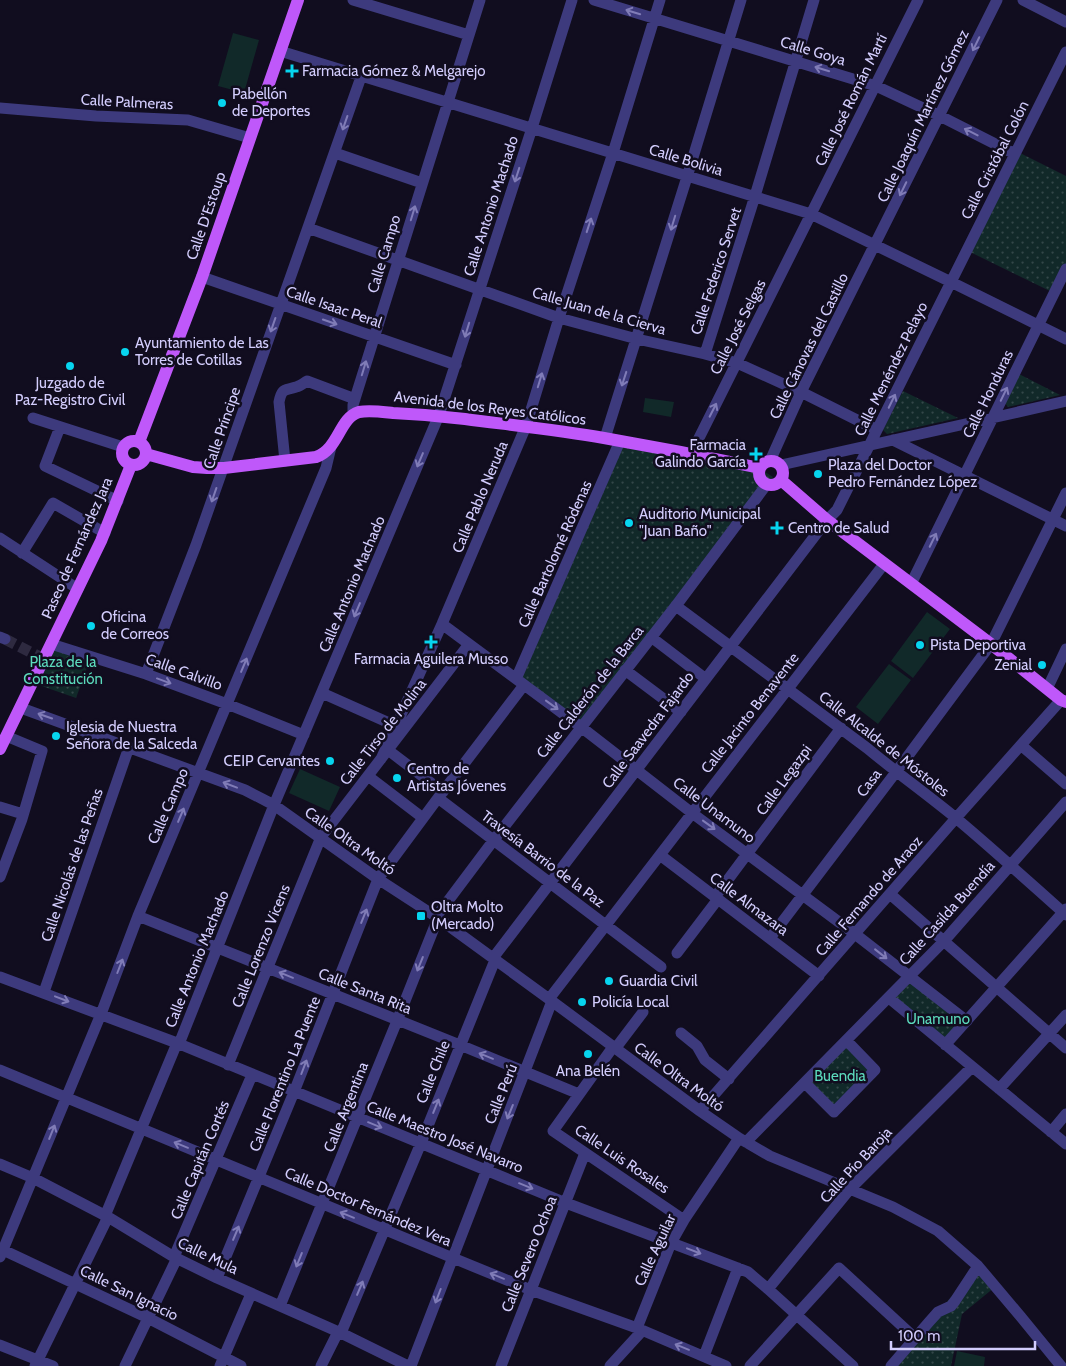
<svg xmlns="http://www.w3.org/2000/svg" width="1066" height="1366" font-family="Cabin,sans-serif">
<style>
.grass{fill:#112929}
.park{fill:url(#park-dots)}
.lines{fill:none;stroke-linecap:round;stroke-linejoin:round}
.street-tunnel{stroke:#2e2a40;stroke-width:11;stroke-dasharray:11 5.5;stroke-linecap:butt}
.street{stroke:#3d3a7d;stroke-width:11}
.primary{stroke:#bf58fa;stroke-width:12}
.oneway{stroke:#807cb7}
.poi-dot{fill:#07d5ef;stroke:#110d1f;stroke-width:2}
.labels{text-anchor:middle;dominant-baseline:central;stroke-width:5;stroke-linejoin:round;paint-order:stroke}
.street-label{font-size:15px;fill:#d3cdfd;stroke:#110d1f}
.poi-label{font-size:15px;fill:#d3cdfd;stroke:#110d1f;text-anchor:start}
.park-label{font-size:15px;fill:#5cdbbd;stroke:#110d1f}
</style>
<defs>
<pattern id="park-dots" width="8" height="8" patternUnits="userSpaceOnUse" patternTransform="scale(1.25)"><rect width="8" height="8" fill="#112929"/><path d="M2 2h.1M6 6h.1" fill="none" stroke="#334749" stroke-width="1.8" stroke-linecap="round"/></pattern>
</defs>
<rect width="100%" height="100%" fill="#110d1f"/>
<path class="grass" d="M233 33 259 40 244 93 218 86Z
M645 398 674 402 671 417 643 412Z
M927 612 950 629 913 678 891 661Z
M889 664 911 680 878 724 856 707Z
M300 769 340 787 329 811 289 793Z
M957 1351 985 1357 984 1366H954Z"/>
<path class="park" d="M1016 151 1066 176V269L1054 293 966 250Z
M1019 374 1060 395 1008 407 1005 403Z
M903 391 958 418 887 434 883 430Z
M620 441 762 470 773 477 676 606 581 727 516 679Z
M51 644 91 657 76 698 33 683Z
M910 977 967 1021 945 1045 889 998Z
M847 1041 875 1070 834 1112 805 1083Z
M978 1266 995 1287 962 1314 951 1366H891Z"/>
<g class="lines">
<path class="street-tunnel" d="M5 639 44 659"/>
<path class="street" d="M353 0 469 35
M594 0 876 86 940 116 1015 154
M1023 0 1066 22
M280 51 811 214 951 282 1066 339
M0 108 96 116 188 120 250 138
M335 153 422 183
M308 228 559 318 637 339 705 354 737 363 801 392 877 430
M202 277 456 365
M705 354 755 196 814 0
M353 415V405L480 0
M33 418 123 447
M60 427 45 466 118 501
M605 438 687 177 741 0
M893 440 1066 526
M691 454 918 0
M285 461 279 402C282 387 285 391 296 387 300 386 304 383 307 381L355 399
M770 461 801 392 997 0
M781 465 992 418 1066 401
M0 538 78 589
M22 553 53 503 105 533
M911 584 1066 269
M676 606 867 748C897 773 928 795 957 819 994 850 1030 883 1066 915
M442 624 581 727 692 813 855 934 967 1021
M0 637 5 639
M651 637 706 679
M51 644 146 674 227 704 304 735
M625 670 681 712
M146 674 196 545 361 77
M516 679 620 441
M1047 689 1066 649
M322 693 396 726
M21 708 245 790 274 805 378 879 438 918 549 999 700 1111 739 1138 770 1156 893 1207 938 1231 978 1266 1021 1317 1061 1366
M1022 746 1066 784
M388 750 443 792
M381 759 442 624 526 426 559 318 613 153 660 0
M368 776 423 818
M438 798 661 967
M0 807 23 814
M660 855 819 976
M0 877 22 819 42 751 6 736
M890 894 1066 1048
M715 897 841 728
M138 916 460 1045 579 1094
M436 917 493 841 678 603 767 484
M770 938 896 772 991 644 1066 493
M677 953 718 899
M493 958 827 520 837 510 1066 52
M0 977 177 1043 566 1203 748 1272 768 1289 853 1366
M44 992 129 747
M889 998 1066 1144
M549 999 884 564
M681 1033 697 1046 705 1060 729 1079
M179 1044 274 805 439 415 532 128 572 0
M945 1045 1066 909
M613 1047 553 1131 684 1220
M615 1049 643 1012
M228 1065 321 837 469 644
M0 1070 453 1258 531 1290 637 1328 726 1366
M805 1083 834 1112 875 1070 847 1041
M999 1089 1066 1015
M700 1111 956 818 1061 700
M1051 1132 1066 1114
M746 1142 944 941 1066 802
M0 1164 33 1178 108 1217 174 1257 217 1278 341 1333 408 1366
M105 1216 177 1043
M3 1250 148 1318 241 1366
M0 1257 101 1014 138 916 326 468 331 447
M174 1257 252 1075
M217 1278 294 1092 378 879 438 798 524 685
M768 1289 850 1189 972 1067
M280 1306 397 1021 438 918
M637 1328 671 1243 684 1220 739 1138
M341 1333 421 1143 495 960
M0 1345 53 1366
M704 1356 738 1268
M35 1366 108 1217
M125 1366 177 1258
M220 1366 251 1294
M321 1366 338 1332
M411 1366 552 1001
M501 1366 585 1153
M610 1366 642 1331
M750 1366 839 1268 915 1338
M891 1366 929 1322 938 1312 951 1306 955 1301 978 1266"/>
<path class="primary" d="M122 453a12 12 0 1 1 24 0a12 12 0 1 1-24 0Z
M139 442 202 277 298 0
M146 454 193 467 207 468H224L316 457C339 449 339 418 359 412 370 410 383 412 393 413 417 414 441 416 465 419 511 425 558 430 604 438 656 447 708 457 760 468
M759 473a12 12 0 1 1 24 0a12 12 0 1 1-24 0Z
M781 480 827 520 991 644 1061 700 1066 702
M0 749 101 541 131 465"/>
</g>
<defs><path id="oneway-shaft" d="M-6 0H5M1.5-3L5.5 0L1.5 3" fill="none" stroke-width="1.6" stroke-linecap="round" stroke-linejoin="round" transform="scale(1.25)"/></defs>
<g class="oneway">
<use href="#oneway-shaft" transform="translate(633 12) rotate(-163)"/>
<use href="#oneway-shaft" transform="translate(976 44) rotate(116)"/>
<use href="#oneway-shaft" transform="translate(822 69) rotate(-163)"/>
<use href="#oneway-shaft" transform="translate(345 123) rotate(109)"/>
<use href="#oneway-shaft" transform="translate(971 132) rotate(-153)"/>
<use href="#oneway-shaft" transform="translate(517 175) rotate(108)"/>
<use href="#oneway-shaft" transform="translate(903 189) rotate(116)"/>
<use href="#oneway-shaft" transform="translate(413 213) rotate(-73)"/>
<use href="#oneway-shaft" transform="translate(673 223) rotate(107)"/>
<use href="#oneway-shaft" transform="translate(589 225) rotate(-72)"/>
<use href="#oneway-shaft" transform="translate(330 322) rotate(19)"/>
<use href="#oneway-shaft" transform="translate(273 325) rotate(109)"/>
<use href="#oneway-shaft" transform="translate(467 330) rotate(107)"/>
<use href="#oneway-shaft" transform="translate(364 368) rotate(-73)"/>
<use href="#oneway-shaft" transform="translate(624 379) rotate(108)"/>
<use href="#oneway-shaft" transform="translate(540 380) rotate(-73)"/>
<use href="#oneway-shaft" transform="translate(1004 394) rotate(-64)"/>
<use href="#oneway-shaft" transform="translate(892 401) rotate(-64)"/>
<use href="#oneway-shaft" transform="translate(713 410) rotate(-63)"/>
<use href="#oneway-shaft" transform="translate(420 460) rotate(113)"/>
<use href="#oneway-shaft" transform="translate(214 495) rotate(109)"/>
<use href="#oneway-shaft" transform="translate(933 540) rotate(-64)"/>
<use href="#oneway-shaft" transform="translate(357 610) rotate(113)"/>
<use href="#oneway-shaft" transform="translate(244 665) rotate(-67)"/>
<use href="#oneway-shaft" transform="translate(164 681) rotate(20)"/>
<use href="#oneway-shaft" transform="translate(552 705) rotate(36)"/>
<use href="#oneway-shaft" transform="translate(45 716) rotate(-161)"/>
<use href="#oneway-shaft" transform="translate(230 785) rotate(-159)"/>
<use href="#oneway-shaft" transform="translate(181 815) rotate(-67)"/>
<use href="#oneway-shaft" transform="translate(709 825) rotate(36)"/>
<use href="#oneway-shaft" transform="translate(364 916) rotate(-68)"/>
<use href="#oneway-shaft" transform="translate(881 954) rotate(38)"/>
<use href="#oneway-shaft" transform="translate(420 964) rotate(112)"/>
<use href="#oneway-shaft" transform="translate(120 966) rotate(-69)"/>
<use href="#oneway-shaft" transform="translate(286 975) rotate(-158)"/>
<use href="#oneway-shaft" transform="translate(62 999) rotate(21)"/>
<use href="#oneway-shaft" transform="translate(486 1056) rotate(-158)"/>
<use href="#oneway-shaft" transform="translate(304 1067) rotate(-69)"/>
<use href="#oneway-shaft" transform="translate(436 1106) rotate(-68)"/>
<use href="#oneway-shaft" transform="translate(510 1112) rotate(112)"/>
<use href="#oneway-shaft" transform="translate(375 1125) rotate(22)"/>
<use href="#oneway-shaft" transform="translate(52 1132) rotate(-68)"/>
<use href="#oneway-shaft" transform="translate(181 1145) rotate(-158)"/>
<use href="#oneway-shaft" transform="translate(526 1186) rotate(22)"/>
<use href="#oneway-shaft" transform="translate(347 1215) rotate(-158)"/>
<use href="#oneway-shaft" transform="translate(236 1233) rotate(-67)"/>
<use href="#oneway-shaft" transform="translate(694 1251) rotate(21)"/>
<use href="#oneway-shaft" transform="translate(299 1260) rotate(112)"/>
<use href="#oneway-shaft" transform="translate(497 1276) rotate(-158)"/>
<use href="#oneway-shaft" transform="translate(360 1288) rotate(-67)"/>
<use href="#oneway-shaft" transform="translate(438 1296) rotate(111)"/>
<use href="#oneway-shaft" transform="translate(682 1347) rotate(-158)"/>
</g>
<g class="poi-dot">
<path d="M289.5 63.5h5v5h5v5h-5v5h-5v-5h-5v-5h5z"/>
<circle cx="222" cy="103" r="5"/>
<circle cx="125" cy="352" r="5"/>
<circle cx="70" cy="366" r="5"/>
<path d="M753.5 446.5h5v5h5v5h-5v5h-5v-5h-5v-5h5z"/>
<circle cx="818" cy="474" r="5"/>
<circle cx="629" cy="523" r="5"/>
<path d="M774.5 520.5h5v5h5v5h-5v5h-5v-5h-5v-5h5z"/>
<circle cx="91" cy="626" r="5"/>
<path d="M428.5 634.5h5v5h5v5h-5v5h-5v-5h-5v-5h5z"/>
<circle cx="920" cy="645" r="5"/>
<circle cx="1042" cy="665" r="5"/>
<circle cx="56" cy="736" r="5"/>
<circle cx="330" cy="761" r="5"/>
<circle cx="397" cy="778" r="5"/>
<rect x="416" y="911" width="10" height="10" rx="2.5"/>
<circle cx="609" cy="981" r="5"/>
<circle cx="582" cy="1002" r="5"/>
<circle cx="588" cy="1054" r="5"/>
</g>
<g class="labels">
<g class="street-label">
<text transform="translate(813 51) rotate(17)">Calle Goya</text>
<text transform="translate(851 100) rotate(-64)">Calle José Román Martí</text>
<text transform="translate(127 102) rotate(3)">Calle Palmeras</text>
<text transform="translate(923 116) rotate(-64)">Calle Joaquín Martínez Gómez</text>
<text transform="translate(686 160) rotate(17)">Calle Bolivia</text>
<text transform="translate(995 160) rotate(-63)">Calle Cristóbal Colón</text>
<text transform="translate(491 206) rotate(-72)">Calle Antonio Machado</text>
<text transform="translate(206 216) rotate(-71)">Calle D'Estoup</text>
<text transform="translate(384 254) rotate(-73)">Calle Campo</text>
<text transform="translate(716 271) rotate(-72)">Calle Federico Servet</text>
<text transform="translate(334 307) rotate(19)">Calle Isaac Peral</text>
<text transform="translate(599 311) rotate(16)">Calle Juan de la Cierva</text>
<text transform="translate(738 327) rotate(-63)">Calle José Selgas</text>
<text transform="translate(809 346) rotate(-64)">Calle Cánovas del Castillo</text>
<text transform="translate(891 369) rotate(-64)">Calle Menéndez Pelayo</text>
<text transform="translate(988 394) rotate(-64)">Calle Honduras</text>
<text transform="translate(490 408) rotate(7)">Avenida de los Reyes Católicos</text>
<text transform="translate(222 428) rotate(-71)">Calle Príncipe</text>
<text transform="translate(480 497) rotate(-67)">Calle Pablo Neruda</text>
<text transform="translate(77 548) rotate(-66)">Paseo de Fernández Jara</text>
<text transform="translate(555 554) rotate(-66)">Calle Bartolomé Ródenas</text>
<text transform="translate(352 584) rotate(-67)">Calle Antonio Machado</text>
<text transform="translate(184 672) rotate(20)">Calle Calvillo</text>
<text transform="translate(590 692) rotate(-52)">Calle Calderón de la Barca</text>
<text transform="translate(750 713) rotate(-52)">Calle Jacinto Benavente</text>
<text transform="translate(648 730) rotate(-53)">Calle Saavedra Fajardo</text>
<text transform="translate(383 732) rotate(-52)">Calle Tirso de Molina</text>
<text transform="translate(884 744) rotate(38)">Calle Alcalde de Móstoles</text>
<text transform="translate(784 780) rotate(-54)">Calle Legazpi</text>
<text transform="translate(869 783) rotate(-53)">Casa</text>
<text transform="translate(168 806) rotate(-67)">Calle Campo</text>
<text transform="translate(714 810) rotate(37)">Calle Unamuno</text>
<text transform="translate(350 841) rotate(35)">Calle Oltra Moltó</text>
<text transform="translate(543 859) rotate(37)">Travesía Barrio de la Paz</text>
<text transform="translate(72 865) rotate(-71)">Calle Nicolás de las Peñas</text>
<text transform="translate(869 896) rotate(-49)">Calle Fernando de Araoz</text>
<text transform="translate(749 904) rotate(37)">Calle Almazara</text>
<text transform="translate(947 913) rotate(-48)">Calle Casilda Buendía</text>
<text transform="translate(261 946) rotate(-68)">Calle Lorenzo Vicens</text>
<text transform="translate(197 959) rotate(-68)">Calle Antonio Machado</text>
<text transform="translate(365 991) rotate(22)">Calle Santa Rita</text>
<text transform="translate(433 1072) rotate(-68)">Calle Chile</text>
<text transform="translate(285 1074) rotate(-68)">Calle Florentino La Puente</text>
<text transform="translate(679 1077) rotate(36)">Calle Oltra Moltó</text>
<text transform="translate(501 1094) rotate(-68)">Calle Perú</text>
<text transform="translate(346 1107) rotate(-68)">Calle Argentina</text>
<text transform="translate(445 1137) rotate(22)">Calle Maestro José Navarro</text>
<text transform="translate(622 1159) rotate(34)">Calle Luis Rosales</text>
<text transform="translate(200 1160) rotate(-67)">Calle Capitán Cortés</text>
<text transform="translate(856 1165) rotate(-47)">Calle Pío Baroja</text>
<text transform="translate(368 1207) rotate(23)">Calle Doctor Fernández Vera</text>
<text transform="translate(655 1250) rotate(-65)">Calle Aguilar</text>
<text transform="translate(529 1254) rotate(-68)">Calle Severo Ochoa</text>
<text transform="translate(208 1256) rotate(26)">Calle Mula</text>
<text transform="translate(129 1293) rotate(26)">Calle San Ignacio</text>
</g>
<g class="poi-label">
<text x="302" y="71">Farmacia Gómez &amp; Melgarejo</text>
<text x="232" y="94">Pabellón<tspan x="232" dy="17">de Deportes</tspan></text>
<text x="135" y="343">Ayuntamiento de Las<tspan x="135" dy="17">Torres de Cotillas</tspan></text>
<text x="70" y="383" text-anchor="middle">Juzgado de<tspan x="70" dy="17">Paz-Registro Civil</tspan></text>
<text x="746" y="445" text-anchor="end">Farmacia<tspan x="746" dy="17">Galindo García</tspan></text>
<text x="828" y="465">Plaza del Doctor<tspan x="828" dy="17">Pedro Fernández López</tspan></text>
<text x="639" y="514">Auditorio Municipal<tspan x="639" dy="17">"Juan Baño"</tspan></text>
<text x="788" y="528">Centro de Salud</text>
<text x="101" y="617">Oficina<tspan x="101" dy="17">de Correos</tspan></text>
<text x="930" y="645">Pista Deportiva</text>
<text x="431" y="659" text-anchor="middle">Farmacia Aguilera Musso</text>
<text x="1032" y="665" text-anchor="end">Zenial</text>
<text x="66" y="727">Iglesia de Nuestra<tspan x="66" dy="17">Señora de la Salceda</tspan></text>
<text x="320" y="761" text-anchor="end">CEIP Cervantes</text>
<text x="407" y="769">Centro de<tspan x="407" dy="17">Artistas Jóvenes</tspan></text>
<text x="431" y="907">Oltra Molto<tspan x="431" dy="17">(Mercado)</tspan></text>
<text x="619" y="981">Guardia Civil</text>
<text x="592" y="1002">Policía Local</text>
<text x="588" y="1071" text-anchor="middle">Ana Belén</text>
</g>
<g class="park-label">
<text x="63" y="662">Plaza de la<tspan x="63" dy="17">Constitución</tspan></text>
<text x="938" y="1019">Unamuno</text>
<text x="840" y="1076">Buendia</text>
</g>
</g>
<path d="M891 1341v8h144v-8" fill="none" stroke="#d3cdfd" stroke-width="2.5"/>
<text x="898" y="1341" font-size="15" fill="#d3cdfd" stroke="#110d1f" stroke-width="4" paint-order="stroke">100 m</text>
</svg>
